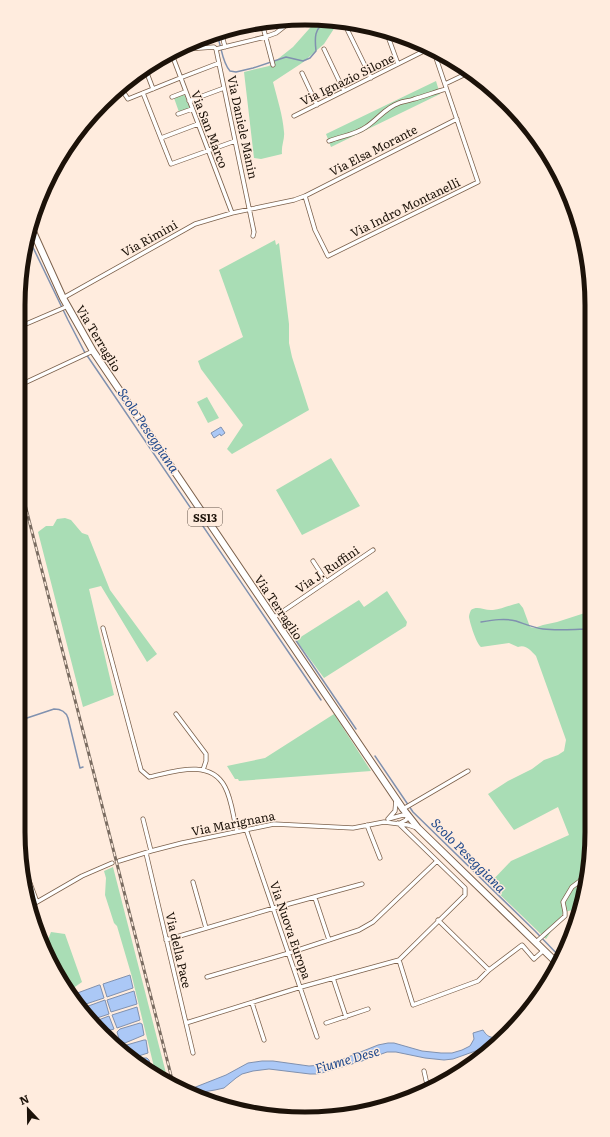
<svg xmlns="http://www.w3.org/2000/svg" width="610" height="1137" font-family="Literata,serif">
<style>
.green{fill:#a9ddb5}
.water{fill:#abc8f6;stroke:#8091af}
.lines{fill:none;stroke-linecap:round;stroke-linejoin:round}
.stream{stroke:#8091af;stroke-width:1.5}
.minor-casing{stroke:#7b604b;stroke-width:5}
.primary-casing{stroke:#7b604b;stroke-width:8}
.minor{stroke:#fff;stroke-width:3.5}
.primary{stroke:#fff;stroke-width:6}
.rail-casing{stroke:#7a6c61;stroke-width:3}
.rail{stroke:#ffecde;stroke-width:1.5;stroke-dasharray:4.5;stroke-linecap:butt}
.labels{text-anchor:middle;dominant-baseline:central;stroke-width:3;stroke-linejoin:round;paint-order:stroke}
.shield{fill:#ffecde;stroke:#605349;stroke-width:1}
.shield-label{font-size:11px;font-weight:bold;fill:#1c1209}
.street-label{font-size:12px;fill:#1c1209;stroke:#ffecde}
.water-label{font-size:13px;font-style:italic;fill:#20498c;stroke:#ffecde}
.rim{fill:none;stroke:#1c1209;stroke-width:5}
</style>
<rect width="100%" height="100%" fill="#ffecde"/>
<path class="green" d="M317 20H342L337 24 324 44 302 63 273 82C277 98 283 116 284 132 285 139 281 146 282 154L261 159 254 158 244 72 269 66 293 47Z
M436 81 440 94 331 147 326 134Z
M184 94 190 108 179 112 174 98Z
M275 240 276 245 279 243 289 324V343L292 357 309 410 232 454 227 449 243 425 201 369 198 361 243 337 219 270Z
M207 397 219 418 208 423 197 402Z
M331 458 360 506 302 535 276 490Z
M65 518 71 520 82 533 88 535 110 590 157 654 147 662 101 586 89 589 114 695 83 707 38 532 46 526H53L57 519Z
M387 591 407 622 406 626 324 678 296 640 359 600 364 607Z
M519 603 523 608 530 627 534 628 543 625 557 622 591 611V851L587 879 583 883 577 886 583 900 582 908 564 912 546 939 489 884 511 861 569 835 558 807 514 830 488 794 508 781 532 769 544 760 558 755 564 751 566 740 565 737 536 656C531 651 526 644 518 647L509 643 481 647C476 643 470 623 469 617 469 615 470 612 471 610 478 605 484 611 493 610 502 609 510 605 519 603Z
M334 714 371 771 239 781 238 779H235L227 766 265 758Z
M113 867 168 1081 156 1075 132 977 117 926 114 923 105 895 106 878 104 871Z
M51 932 65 934 82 982 69 991 51 958 47 942Z"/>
<path class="water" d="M221 427 225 433 221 436 220 434 214 438 211 433Z
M130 975 133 988 107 997 103 984Z
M99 985H100L104 998 77 1007 72 995Z
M134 991 137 1004 111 1012 107 1000Z
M105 1000 109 1014 91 1020 80 1009Z
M137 1007 140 1020 117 1028 112 1015Z
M109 1016 114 1029 104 1032 93 1022Z
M140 1023 142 1024 144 1035 125 1043 120 1042 117 1032 120 1029Z
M483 1030C489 1040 495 1038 505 1035L498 1043 453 1059 444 1060 425 1058 396 1052H387L362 1061 318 1074H310L269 1069 253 1071 242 1074 236 1078 224 1088 215 1090 203 1092 198 1091 195 1093 188 1090 226 1075 248 1063 262 1061H273L309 1066 323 1065 333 1063 378 1045 388 1043H394L422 1051 441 1053H452L462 1050 470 1046 474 1039 473 1033Z
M144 1040H146L148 1053 132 1058 122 1048 123 1046Z
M143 1058H147L149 1060 150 1065 149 1068 145 1070 135 1060Z"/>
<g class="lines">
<path class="stream" d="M216 33C222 45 221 61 230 71L236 72 253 68 286 57 303 61 310 58 316 51C315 41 313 26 327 23 331 23 335 23 339 20
M27 235 68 320 84 351 321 700
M280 617 356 729
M481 622C493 620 505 618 516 621 525 624 534 628 543 629 559 631 575 629 591 629
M18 721 54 709C61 709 66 712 68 718L80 768 83 767
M375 756 413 812 535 931 561 958"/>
<defs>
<path id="minor" d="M262 23 273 65
M346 27 371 78
M221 31 225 47
M386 31 398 64
M216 49 254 232 253 236
M324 49 344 91
M174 50 214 47 216 49 265 37 276 33 294 19
M171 52 232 213
M145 68 153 89
M302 73 317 105
M131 77 147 73
M445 84 470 72
M120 87 128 99 180 78 219 63
M143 93 171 164 235 141
M172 97 185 92
M189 101 224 88
M178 114 192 109
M294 116 430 48
M161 138 198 124
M329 141C341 136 355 135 366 127 377 120 386 107 399 103 403 101 409 101 414 99 425 96 435 92 446 89
M305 196 315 230 328 256 478 182 433 49
M63 298 195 224 232 213 294 200 305 196 457 119
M19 327 68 306
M18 386 93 351
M313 561 326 581
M273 618 373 550
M103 628 141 770 149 777C173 772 210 758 225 787 232 800 233 817 237 831
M176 714 206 754V761L203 770
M403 809 468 771
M143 819 151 851
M388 819 403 815 408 816 406 820 400 823
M388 819 395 811 396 800
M367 825 380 858
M246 829 317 1037
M146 853 193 1053
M119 861 151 851 182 843 274 824 353 828 384 822 408 825 417 828
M24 867 37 902
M193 882 206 928
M315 898 329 940
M30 906 82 876 112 863
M438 920 489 970
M166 940 274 908 362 884
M536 942 565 916V912L563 902 572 887 580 881 581 879
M399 960 413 1005 478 981 489 970 522 945 534 959 544 950
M207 977 289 953 359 930 373 922 437 861
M333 978 346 1017
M252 1003 264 1040
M186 1023 301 987 399 960 465 895V888L398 823
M326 1023 368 1009
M424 1071 428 1089"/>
<path id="primary" d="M30 225 63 298 93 351 403 809 418 828 558 964"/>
</defs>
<use href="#minor" class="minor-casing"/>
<use href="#primary" class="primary-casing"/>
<use href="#minor" class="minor"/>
<use href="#primary" class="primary"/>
<defs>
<path id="rail" d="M18 477 173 1083"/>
</defs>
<use href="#rail" class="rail-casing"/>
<use href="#rail" class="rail"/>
</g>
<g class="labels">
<rect class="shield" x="188" y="508" width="34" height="18" rx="3"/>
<g class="shield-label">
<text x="205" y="517">SS13</text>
</g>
<g class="street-label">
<text transform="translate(347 79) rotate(-26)">Via Ignazio Silone</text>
<text transform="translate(243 127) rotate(78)">Via Daniele Manin</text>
<text transform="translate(210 129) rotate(69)">Via San Marco</text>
<text transform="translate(373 150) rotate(-27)">Via Elsa Morante</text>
<text transform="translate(405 207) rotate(-26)">Via Indro Montanelli</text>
<text transform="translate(149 238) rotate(-29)">Via Rimini</text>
<text transform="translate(99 338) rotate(59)">Via Terraglio</text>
<text transform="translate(327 569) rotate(-34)">Via J. Ruffini</text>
<text transform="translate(279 607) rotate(56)">Via Terraglio</text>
<text transform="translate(233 823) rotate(-11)">Via Marignana</text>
<text transform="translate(291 930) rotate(71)">Via Nuova Europa</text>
<text transform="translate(179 950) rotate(77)">Via della Pace</text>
</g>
<g class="water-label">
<text transform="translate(149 430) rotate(56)">Scolo Peseggiana</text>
<text transform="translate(469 855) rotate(45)">Scolo Peseggiana</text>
<text transform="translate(347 1059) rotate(-16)">Fiume Dese</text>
</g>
</g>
<path d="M0 0H610V1137H0ZM305 25H305A280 280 0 0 1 585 305V832A280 280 0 0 1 305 1112H305A280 280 0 0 1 25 832V305A280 280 0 0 1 305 25Z" fill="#ffecde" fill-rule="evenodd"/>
<path class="rim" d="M305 25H305A280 280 0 0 1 585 305V832A280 280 0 0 1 305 1112H305A280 280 0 0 1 25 832V305A280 280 0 0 1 305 25Z"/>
<g transform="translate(28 1109) rotate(338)" stroke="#ffecde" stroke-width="3" paint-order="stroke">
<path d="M0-3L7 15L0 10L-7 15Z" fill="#1c1209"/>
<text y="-6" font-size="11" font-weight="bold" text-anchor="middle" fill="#1c1209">N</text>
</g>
</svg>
